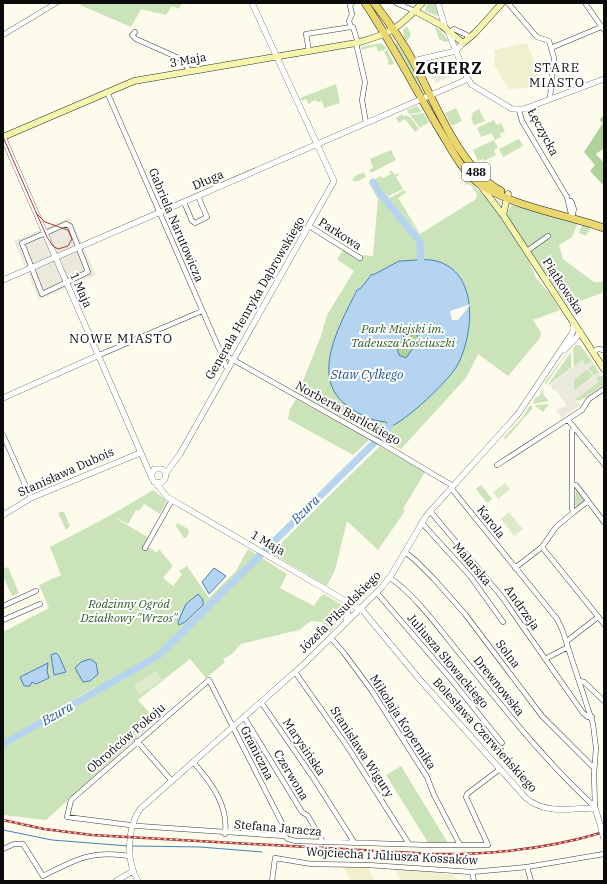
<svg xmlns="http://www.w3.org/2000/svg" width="607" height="884" font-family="'IBM Plex Serif',serif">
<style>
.farmland{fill:#f0f0ce}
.green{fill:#cbe3b9}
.forest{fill:#aed29a}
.pitch{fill:#ddebca}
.plaza{fill:#ebe9dc;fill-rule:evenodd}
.water{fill:#b5d4ef;stroke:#4482be;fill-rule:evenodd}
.pier{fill:#fdfbeb}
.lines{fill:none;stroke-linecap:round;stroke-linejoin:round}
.stream{stroke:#4482be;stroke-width:1}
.river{stroke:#b5d4ef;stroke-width:7}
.minor-casing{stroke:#3e3e3e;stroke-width:5.5}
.tertiary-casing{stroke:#3e3e3e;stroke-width:6}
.secondary-casing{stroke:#2d2d2d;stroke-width:7}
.primary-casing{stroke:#1c1c1c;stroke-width:8}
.minor{stroke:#fff;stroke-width:4.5}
.tertiary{stroke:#fff;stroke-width:5.5}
.secondary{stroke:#f6f5ad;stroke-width:6}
.primary{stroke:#ead86f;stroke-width:7}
.tram{stroke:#ac3933;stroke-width:1}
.rail-casing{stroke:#ac3933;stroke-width:2.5}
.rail{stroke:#fff;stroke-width:1;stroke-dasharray:3;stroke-linecap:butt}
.tertiary-bridge-casing{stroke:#3e3e3e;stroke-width:6;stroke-linecap:butt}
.tertiary-bridge{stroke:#fff;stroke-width:5.5}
.labels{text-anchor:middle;stroke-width:4;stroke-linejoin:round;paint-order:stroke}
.shield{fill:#fff;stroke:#545454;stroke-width:1}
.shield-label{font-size:11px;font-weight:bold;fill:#0b0b0b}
.street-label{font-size:12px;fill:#0b0b0b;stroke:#fff}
.park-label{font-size:12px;font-style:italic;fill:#295b23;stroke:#fff}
.neighbourhood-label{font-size:13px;letter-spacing:1px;fill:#0b0b0b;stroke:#fff}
.water-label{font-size:13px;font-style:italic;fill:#23558f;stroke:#fff}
.district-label{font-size:16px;font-weight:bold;letter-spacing:1px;fill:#0b0b0b;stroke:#fff}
</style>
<rect width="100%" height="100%" fill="#fdfbeb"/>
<path class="farmland" d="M527 43 542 81 526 88 508 89 494 64 495 54 494 50Z
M343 866 367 867 375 881H351Z
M395 868 454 875 458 881H401Z"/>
<path class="green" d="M82 3H182L179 9 172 6 166 15 141 9 131 27 80 5Z
M428 3H436L439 14 437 16 425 11 426 6Z
M434 24 449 41 445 42 439 39Z
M407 26 411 35 406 42 403 37 404 34 403 30Z
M381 43 386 48 383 51 382 50 378 52 376 46 361 50V47Z
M397 43 410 63 421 88 418 89 394 45Z
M387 50 394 63 392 65 387 64 389 62 384 52Z
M336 84 340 103 324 108 322 101 318 102 315 100 308 104 306 99 302 101 300 98Z
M417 106 422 112 409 114 407 110Z
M456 108 462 121 452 126 445 113Z
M479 109 485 121 474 125 471 117 473 116 472 113Z
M423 113 429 122 420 128 410 115Z
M402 114 404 117 406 115 410 117 419 129 415 132 405 119 399 123 396 118Z
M494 120 497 125 501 123 505 131 500 134 501 137 495 140 492 133 481 137 477 128Z
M519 139 523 146 503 157 499 149Z
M494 140 498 148 494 150 496 155 484 161 483 159 478 161 473 150Z
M391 150 396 160 371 173 369 170 373 168 370 159Z
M389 171H392L395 175 398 173 399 175 396 177 403 189 389 196 384 192 390 198 404 190 406 193 398 198 419 232 393 202 420 234 476 199 477 194 472 186 468 184 463 186 466 184 462 179H460L463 176 490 201 530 263 536 278 550 294 560 310 533 320 541 333 540 338 508 376 478 354 466 378 401 449 298 393 321 336 327 315 354 271 337 259 346 246 361 255 373 256 378 199 369 183 381 176 383 178 391 174Z
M364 172 366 177 358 181H352L355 176Z
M511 206C522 203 565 219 578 223L572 237 559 245 563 259 594 282H604V292L568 306 509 219 507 213Z
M582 224 591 226 586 236 579 233Z
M574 344 545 385V382Z
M576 345H580L592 361 586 365 582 360 574 367 573 349Z
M571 352V368L547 386Z
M594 364 599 372 594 376 588 368Z
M587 369 593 376 574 391V380Z
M601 375 604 379V385L581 400 575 401 574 400 598 382 596 378Z
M544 388 543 394 549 401 533 404 535 398 539 396Z
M296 399 368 439V441L353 455 288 419 290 409Z
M549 404 543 412 535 406 536 405Z
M530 405 533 408 505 440 504 437 523 417Z
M380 446 425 472 403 509 405 511 378 550 347 521 335 570 327 586 271 553Z
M481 485 492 499 487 503 476 489Z
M576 489 585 501 577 506 575 505Z
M153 490 167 501 160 514 144 504 139 511 136 510 128 524 112 516 149 538 146 548H150L157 553 159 549 173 566 163 578 173 586 182 574 179 571 187 566 209 598 236 571 248 549 287 574 280 588 314 606 320 597 324 594 342 605 341 617 330 633 322 622 311 621 299 630 241 644 232 654 223 659 225 662 206 678 190 659 138 700 156 720 46 820 3 815V747L102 683 3 741V632L49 608 39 585 61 575 50 547 111 515Z
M61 512H64L70 526 66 530 58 513Z
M177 523 188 529 189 533 186 538 183 537 176 526Z
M8 567 19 593 12 596 3 576V569Z
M401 766 448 843 429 844 386 775Z"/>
<path class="forest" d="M604 115V148L596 154 604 163V186L590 171 595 165 584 152 603 123 599 120Z
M406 331 418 336C418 344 412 352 406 358L399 355 397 348Z"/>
<path class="pitch" d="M505 483 510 489 498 499 493 492Z
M509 512 523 529 514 536 501 519Z
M156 671 162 680 139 695 134 685Z"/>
<path class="plaza" d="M452 60 457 74 435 83 430 69Z
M70 217 96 275 39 300 14 241Z
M582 360 586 365 592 361 594 364 588 368 594 376 599 372 601 375 596 378 599 382 574 400 581 405 562 418 556 410 570 404 567 405 556 391 559 387 554 391 550 385ZM588 369 593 377 574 391V380Z"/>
<path class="water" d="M399 261C410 261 425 258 436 261 479 272 474 333 458 364 451 379 404 423 389 427L386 422C372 421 360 415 349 407 307 379 341 323 357 290L361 288 372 274 373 275ZM410 331 418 336V341L406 358 399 355 397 348 406 332Z
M214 568 226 576 209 594 202 582Z
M198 594 203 600V605L185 622 179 625 178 622 186 604Z
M56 653 59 656 66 672 54 675 51 655Z
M90 659 96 663 98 674 90 681 83 682 75 668 81 662Z
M48 663 47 671 49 678 36 684 32 682 30 686H24L20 677Z"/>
<path class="pier" d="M471 304 458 320H452L450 311Z"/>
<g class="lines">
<path class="stream" d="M3 830 52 840 128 846
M133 846 200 847 262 852"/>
<path class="river" d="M373 182 379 192 420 242 421 270
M3 744 158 656 381 436 389 427 392 418"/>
<g class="minor-casing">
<path id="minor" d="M396 3 415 11
M508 3 537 37 549 41 554 58 550 98
M585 3 604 30
M351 27 349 21 352 14 350 6 352 3
M135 32 132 35 136 39 181 59 190 71
M450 32 454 29 471 37
M3 35 56 3
M356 43 365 82 362 100 366 123
M551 48 601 27
M309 51 306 34 351 27H353L358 43
M107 92 221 353 381 443 453 486
M519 110 522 121 567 197 572 218
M571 201 574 209 572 218
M184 202 192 221 195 223 207 217 198 196
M66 224 70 226 88 272 42 294 22 243Z
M309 226 360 258
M527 251 548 236
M593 352 598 349 604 350
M221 353 227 369
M97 356 202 311
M568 420 604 464
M3 435 31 498
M497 465 582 410 589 399 604 389
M573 485H576L604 522
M451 488 557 619 562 629 593 724 596 748 594 774 595 808
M430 511 502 597 583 713 588 717H592
M574 512 588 501
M422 523 470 576 503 622
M542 547 604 624
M145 548 172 500
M405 552 416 561 434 579 465 614 542 716 594 768
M515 568 542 547 556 527 574 512 572 509V431L574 429
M390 578C415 594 444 635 464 659 505 710 546 762 595 807
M377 593 450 678 502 743
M3 606 36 591
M3 620 40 604
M331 638 344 653 372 691 427 777 434 795 460 845
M567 641 598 617
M545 659 568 647
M295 672 347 746 409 844
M580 681 584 682 604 701
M261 702 314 779 354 842
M244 717 302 812 308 816 323 842
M137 741 172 781
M193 762C211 782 229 806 225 834
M285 836 284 827 209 680 71 800 67 817 138 826 285 836 288 839 296 841 431 845H488L466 797 467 794 500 769
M3 849 14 844H23L43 876C76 859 92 850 130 856
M527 867 531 881
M472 872 474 881
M272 881 275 858 311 864 368 865 472 872 527 867 604 854"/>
</g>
<g class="tertiary-casing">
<path id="tertiary" d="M438 3 445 27
M448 31 466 76 472 85 512 109H524L604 79
M413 61 456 51 463 43
M3 137 151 476
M3 280 468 79
M564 350 576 338 580 332
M3 398 97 356
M166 473 180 454 334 181 252 3
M154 482 160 483 165 479 166 473 162 469H154L151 477 167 497 363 611 421 681 526 798C546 815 571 808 595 808L600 824
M3 515 31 498 140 453
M346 623 348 611 346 602
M116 881 133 871
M138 881C126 862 127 828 140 809L304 664 382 587 392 574 426 516 518 414 571 335 574 329 573 322"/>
</g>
<g class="secondary-casing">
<path id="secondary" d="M415 11 441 25 463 43 475 33 502 3
M3 137 134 81 356 43C390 34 398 29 422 3
M481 186 503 215 604 369
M503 215 508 194"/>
</g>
<g class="primary-casing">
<path id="primary" d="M365 3C392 43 414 87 439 129 451 148 462 172 481 185 517 208 564 214 604 228
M374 3C388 21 402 41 413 61 435 102 459 168 501 191"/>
</g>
<use href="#minor" class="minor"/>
<use href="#tertiary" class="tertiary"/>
<use href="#secondary" class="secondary"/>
<use href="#primary" class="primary"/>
<path class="tram" d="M3 137 47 237 53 246 58 249 68 246 72 239 68 230 45 222 36 213"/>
<g class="rail-casing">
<path id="rail" d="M3 820 44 829 92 835 432 854C490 855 548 849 604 832"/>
</g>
<use href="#rail" class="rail"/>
<g class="tertiary-bridge-casing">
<path id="tertiary-bridge" d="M600 824 604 839"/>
</g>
<use href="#tertiary-bridge" class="tertiary-bridge"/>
</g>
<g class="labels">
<rect class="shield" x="462" y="163" width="28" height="18" rx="3"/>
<g class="shield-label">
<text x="476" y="176">488</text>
</g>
<g class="street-label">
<text transform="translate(188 60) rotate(-10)" y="4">3 Maja</text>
<text transform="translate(543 132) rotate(62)" y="4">Łęczycka</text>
<text transform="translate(208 180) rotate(-23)" y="4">Długa</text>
<text transform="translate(176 225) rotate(67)" y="4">Gabriela Narutowicza</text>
<text transform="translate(340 234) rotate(33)" y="4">Parkowa</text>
<text transform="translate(563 286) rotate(57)" y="4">Piątkowska</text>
<text transform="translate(81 290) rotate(66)" y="4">1 Maja</text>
<text transform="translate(255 298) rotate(-60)" y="4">Generała Henryka Dąbrowskiego</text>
<text transform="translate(348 413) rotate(29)" y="4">Norberta Barlickiego</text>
<text transform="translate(66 472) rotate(-24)" y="4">Stanisława Dubois</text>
<text transform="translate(491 522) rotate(52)" y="4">Karola</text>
<text transform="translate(268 543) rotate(30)" y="4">1 Maja</text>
<text transform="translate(472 564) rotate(50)" y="4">Malarska</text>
<text transform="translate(522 608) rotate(55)" y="4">Andrzeja</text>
<text transform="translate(340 612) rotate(-45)" y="4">Józefa Piłsudskiego</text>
<text transform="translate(508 654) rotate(53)" y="4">Solna</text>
<text transform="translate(448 661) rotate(50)" y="4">Juliusza Słowackiego</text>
<text transform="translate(499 686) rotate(51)" y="4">Drewnowska</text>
<text transform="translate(403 722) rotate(57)" y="4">Mikołaja Kopernika</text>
<text transform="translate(485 735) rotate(48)" y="4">Bolesława Czerwieńskiego</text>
<text transform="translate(126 738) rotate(-41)" y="4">Obrońców Pokoju</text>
<text transform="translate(304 747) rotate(56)" y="4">Marysińska</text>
<text transform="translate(362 752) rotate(57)" y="4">Stanisława Wigury</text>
<text transform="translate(257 753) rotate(63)" y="4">Graniczna</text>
<text transform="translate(291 775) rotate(59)" y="4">Czerwona</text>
<text transform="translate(278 828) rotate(5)" y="4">Stefana Jaracza</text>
<text transform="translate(392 856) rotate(3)" y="4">Wojciecha i Juliusza Kossaków</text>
</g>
<g class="park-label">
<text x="403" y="333">Park Miejski im.<tspan x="403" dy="14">Tadeusza Kościuszki</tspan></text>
<text x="129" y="608">Rodzinny Ogród<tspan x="129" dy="14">Działkowy "Wrzos"</tspan></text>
</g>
<g class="neighbourhood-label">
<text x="557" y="72">STARE<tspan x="557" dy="15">MIASTO</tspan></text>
<text x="121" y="343">NOWE MIASTO</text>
</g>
<g class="water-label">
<text x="367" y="379">Staw Cylkego</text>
<text transform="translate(305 509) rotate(-45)" y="5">Bzura</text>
<text transform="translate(57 713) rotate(-30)" y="5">Bzura</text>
</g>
<g class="district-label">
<text x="449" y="74">ZGIERZ</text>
</g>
</g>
<rect width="607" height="884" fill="none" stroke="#0b0b0b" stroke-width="8"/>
</svg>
